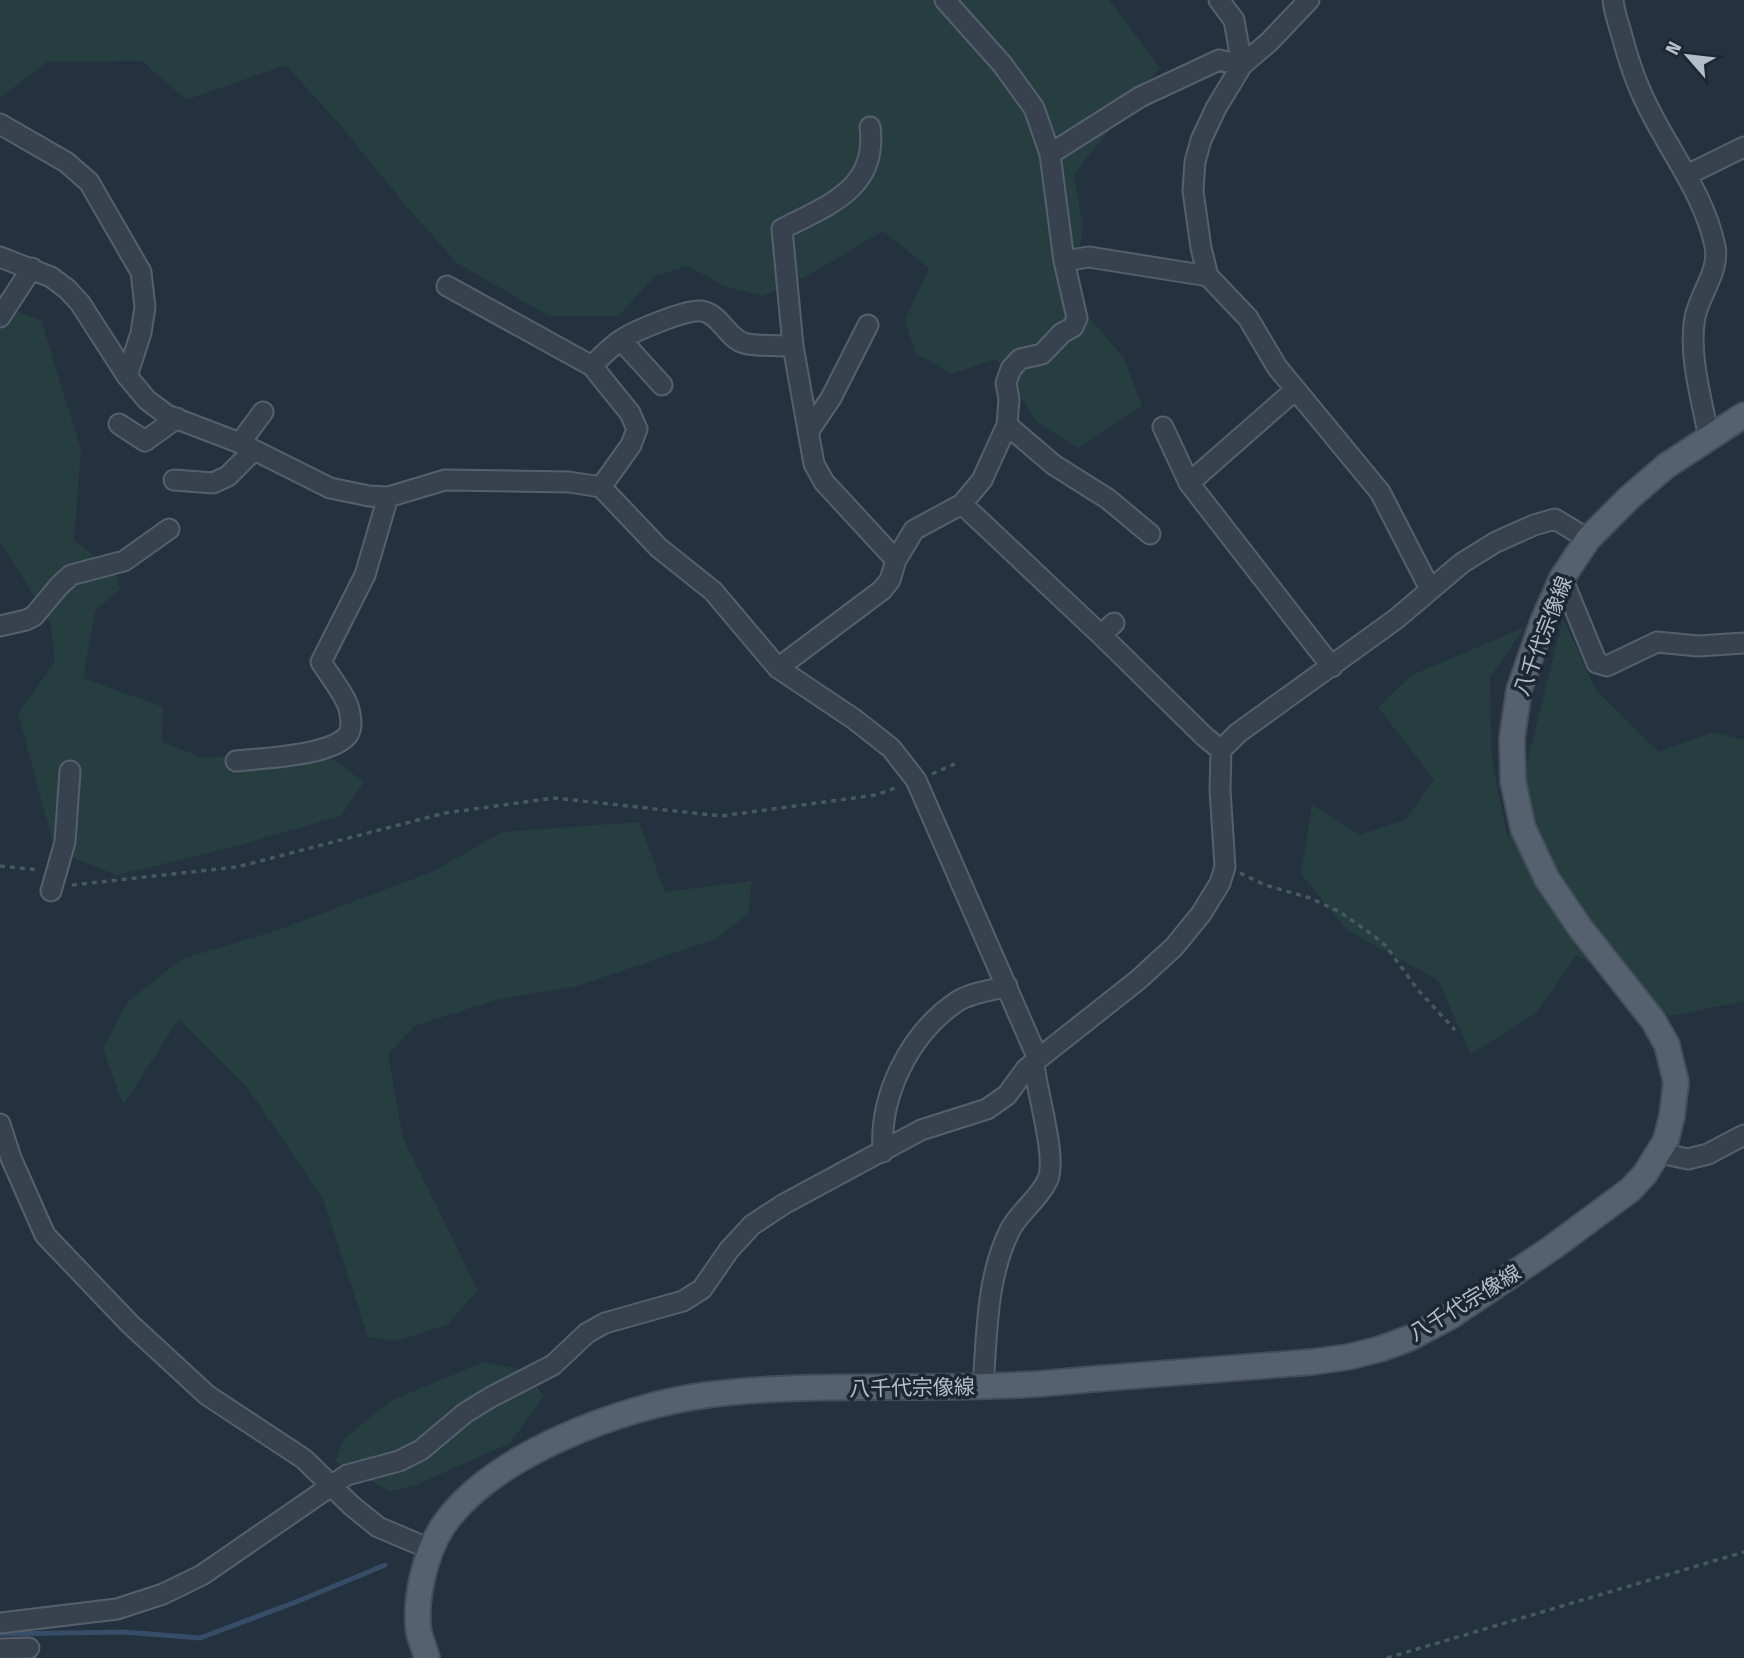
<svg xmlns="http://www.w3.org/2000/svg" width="1744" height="1658" font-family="'Fira Sans Condensed','Noto Sans JP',sans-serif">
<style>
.green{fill:#263e40}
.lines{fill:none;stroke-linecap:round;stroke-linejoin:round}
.stream{stroke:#374d67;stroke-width:5}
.minor-casing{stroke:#56606d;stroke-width:23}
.major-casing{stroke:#444e5b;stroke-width:28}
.path{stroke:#445b5d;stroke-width:3.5;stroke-dasharray:5 5;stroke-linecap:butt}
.minor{stroke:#38424f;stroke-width:19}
.major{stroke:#56616f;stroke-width:24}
.labels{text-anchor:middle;stroke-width:7;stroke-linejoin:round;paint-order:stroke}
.street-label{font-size:21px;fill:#b4bdca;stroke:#1d2734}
</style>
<rect width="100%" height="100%" fill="#24313f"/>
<path class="green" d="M0 0H1109L1160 68 1074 174 1083 227 1072 298 1124 358 1142 406 1078 448 1037 422 996 359 952 374 915 353 905 320 929 268 883 231 809 275 763 296 724 286 688 266 655 276 618 316H549L457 263 407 207 340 125 286 65 186 100 142 61 47 62 0 98Z
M0 306 41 320 81 450 74 540 116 573 120 589 95 611 83 678 163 707 162 742 204 758 317 748 364 782 341 816 244 844 117 875 55 851 18 713 55 662 51 624 0 541Z
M1563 618 1596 690 1659 752 1713 732 1744 740V1001L1670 1016 1577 955 1536 1013 1471 1054 1438 980 1347 930 1301 874 1312 805 1360 835 1405 820 1434 780 1378 707 1412 675 1525 627 1490 677 1492 761 1508 840Z
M639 822 665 892 752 881 748 914 716 939 574 987 495 1000 415 1026 388 1054 403 1138 478 1290 448 1324 398 1341 368 1337 323 1199 247 1087 179 1019 123 1105 103 1048 129 1000 182 959 278 930 432 872 502 832Z
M484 1362 524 1370 544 1396 510 1443 416 1485 389 1491 335 1461 345 1438 392 1400Z"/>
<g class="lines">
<path class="stream" d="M0 1634 124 1632 200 1638 296 1602 385 1565"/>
<g class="minor-casing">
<path id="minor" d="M1309 0 1269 42 1242 65 1216 108 1201 140 1195 162 1193 191 1201 248 1208 276 1248 318 1277 367 1380 492 1430 589
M1613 0C1614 12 1619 25 1622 36 1627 55 1633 74 1641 92 1663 144 1703 189 1715 246 1720 271 1700 293 1695 317 1688 354 1702 401 1709 438
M0 124 66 162 89 182 141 272 145 307 141 333 127 376
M870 127C878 189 828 205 782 229L793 346 814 464 824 482 896 560
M1050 154 1140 97 1219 60 1242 65 1234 20 1219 0
M1687 175 1744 147
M0 257 51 277 67 289 80 303 127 376 147 400 167 415 240 443 330 488 369 496 388 497 445 480 569 482 601 487 659 548 713 591 778 668 854 719 891 748 916 780 1038 1059
M1064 261 1089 257 1208 276
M447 286 592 366 630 413 637 429 631 445 601 487
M0 317 32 268
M621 340 662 385
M592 366C601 357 610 347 621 340 634 331 686 309 702 311 720 314 727 338 744 343 756 347 780 345 793 346
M119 424 145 441 177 418
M1007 425 1054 465 1108 499 1150 534
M1163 427 1189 483 1332 667
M808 432 831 398 868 325
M240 443 263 412
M174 480 213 483 228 476 253 451
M1189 483 1295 390
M962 504 1101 635 1205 737 1221 750
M1562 578 1597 663 1607 666 1657 642 1698 646 1744 643
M0 626 26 620 34 616 59 586 71 575 124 561 169 529
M1101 635 1114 623
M778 668 882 590 890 580 896 560 914 530 962 504 982 480 1007 425 1009 399 1006 383 1011 369 1020 359 1042 354 1062 333 1073 327 1077 318 1064 261 1050 154 1034 108 1002 64 945 0
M236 761C262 758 329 756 347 736 353 729 351 718 349 709 346 696 329 675 321 662L365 575 388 497
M51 891 65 842 70 771
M0 1124 11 1158 45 1235 130 1324 207 1395 304 1459 352 1506 378 1527 430 1549
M883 1152C879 1096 909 1035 955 1003 968 993 991 991 1007 986
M1660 1153 1688 1159 1708 1154 1744 1135
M983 1387C987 1335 986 1278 1010 1230 1019 1212 1040 1198 1048 1179 1057 1156 1036 1090 1034 1063
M0 1623 117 1609 163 1594 202 1575 347 1475 399 1461 421 1450 465 1413 491 1397 553 1365 587 1333 605 1323 683 1301 702 1289 729 1250 752 1225 784 1204 921 1130 987 1109 1007 1095 1026 1069 1038 1059 1138 980 1174 947 1201 914 1220 883 1225 867 1220 790 1221 750 1238 733 1396 619 1462 563 1496 542 1534 525 1555 519 1588 539
M0 1649 29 1648"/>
</g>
<g class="major-casing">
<path id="major" d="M427 1658C425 1650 421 1641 419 1633 414 1601 425 1553 443 1526 491 1455 623 1406 706 1395 809 1382 914 1390 1017 1385 1047 1384 1077 1380 1106 1378 1175 1372 1243 1368 1312 1362L1348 1357 1380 1349 1410 1338 1451 1316 1553 1247 1630 1190 1645 1174 1666 1140 1672 1116 1676 1082 1667 1045 1653 1020 1581 929 1547 879 1523 828 1513 781 1512 738 1519 690 1543 621 1562 578 1588 539 1630 497 1666 466 1744 415"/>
</g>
<path class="path" d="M932 774 957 763
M0 866 40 870
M1240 873 1265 885 1310 898 1340 912 1373 935 1386 946 1418 990 1455 1030
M72 885 237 867 445 813 554 798 721 816 876 795 898 787
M1387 1658 1744 1552"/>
<use href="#minor" class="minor"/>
<use href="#major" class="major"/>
</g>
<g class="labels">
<g class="street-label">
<text transform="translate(1543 636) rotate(-69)" y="7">八千代宗像線</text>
<text transform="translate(1465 1303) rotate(-31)" y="7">八千代宗像線</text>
<text transform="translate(912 1388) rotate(-1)" y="7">八千代宗像線</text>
</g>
</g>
<g transform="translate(1688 56) rotate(298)" stroke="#1d2734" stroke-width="5" paint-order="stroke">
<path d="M0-5L12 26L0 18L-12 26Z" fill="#b4bdca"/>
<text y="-10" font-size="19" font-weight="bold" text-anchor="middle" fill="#b4bdca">N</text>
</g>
</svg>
